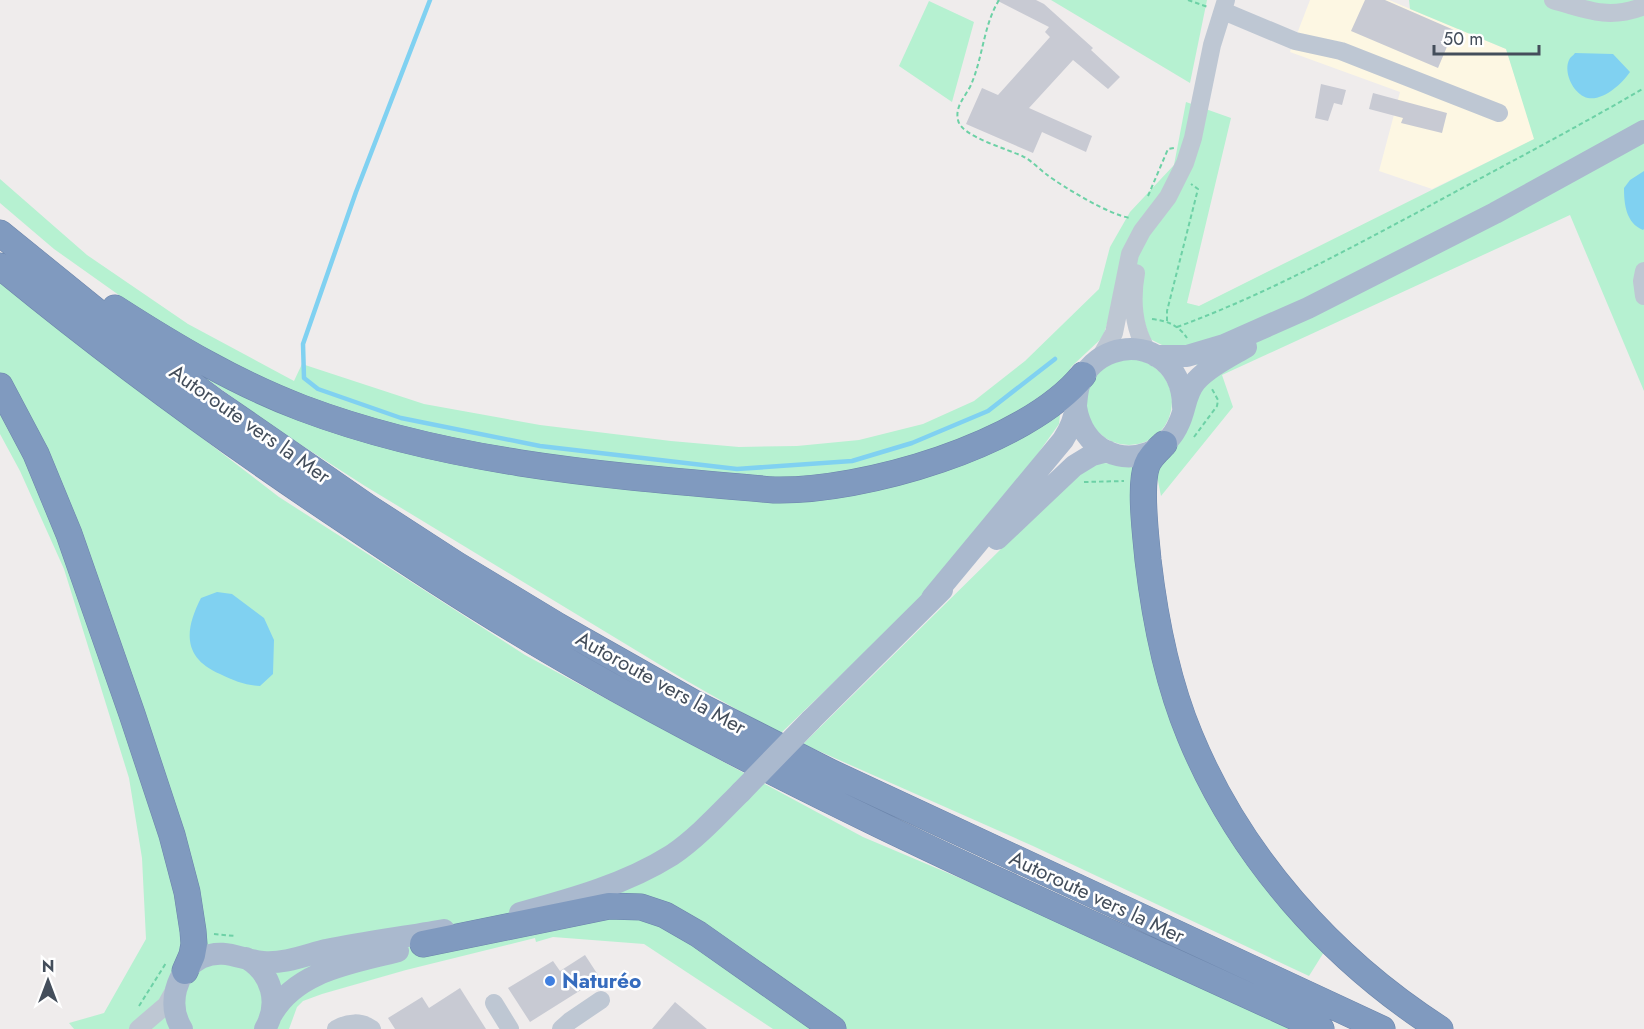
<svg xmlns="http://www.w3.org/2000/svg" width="1644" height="1029" font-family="Jost,sans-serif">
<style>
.commercial{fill:#fdf7e3}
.green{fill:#b6f1d1}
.water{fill:#80d1f1}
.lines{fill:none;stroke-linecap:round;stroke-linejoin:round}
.stream{stroke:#80d1f1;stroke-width:4.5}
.building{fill:#c8cad3}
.highway-casing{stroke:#6b85ab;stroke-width:27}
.path{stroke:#6dd1a6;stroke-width:2;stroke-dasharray:4.5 3;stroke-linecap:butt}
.minor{stroke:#bec7d3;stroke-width:18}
.major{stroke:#aab9ce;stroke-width:22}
.highway{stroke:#809abf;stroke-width:26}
.major-bridge{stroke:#aab9ce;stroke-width:22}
.shop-dot{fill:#3f7fe0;stroke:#fff;stroke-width:2}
.labels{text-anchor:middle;stroke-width:5;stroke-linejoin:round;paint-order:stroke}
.street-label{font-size:21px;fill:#444e5b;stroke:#fff}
.shop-label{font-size:21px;font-weight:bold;fill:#366cbe;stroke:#fff;text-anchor:start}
</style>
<rect width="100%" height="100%" fill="#efecec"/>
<path class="commercial" d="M1310 0H1389L1506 49 1535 139 1432 189 1379 171 1400 92 1290 52Z"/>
<path class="green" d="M1051 0H1207L1190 83Z
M1409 0H1644V391L1570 215 1222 375 1233 407 1161 496 1155 466 1204 381 1189 348 1172 350 1150 339 1141 311 1113 304 1103 337 1071 367 1063 388 1059 424 1029 466 917 602 780 734 680 677 365 486 281 432 169 352 171 332 54 249 0 203V179L87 255 188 324 294 381 302 364 424 404 540 425 671 441 739 447 797 446 859 440 923 424 974 401 1025 361 1099 289 1110 247 1130 212 1174 165 1186 102 1231 118 1187 303 1199 306 1534 139 1506 49 1410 9Z
M929 1 974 22 952 102 899 66Z
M0 283 279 497 525 655 863 837 1033 909 1291 1029H773L644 944 553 937 536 942 535 938 406 970 322 994 303 1001 297 1007 289 1029H74L69 1023 104 1013 146 939 142 858 129 778 64 569 20 471 0 434Z
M1086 402a43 43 0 1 1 86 0a43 43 0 1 1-86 0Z
M1093 462 1137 466 1164 697 1324 952 1309 976 1033 846 803 744 1077 474Z"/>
<path class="water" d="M1575 53 1613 54 1630 72C1622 84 1603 101 1588 98 1574 95 1563 73 1569 60 1570 57 1573 56 1575 53Z
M1644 171V229L1643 230C1626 223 1624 204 1624 188L1630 180Z
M217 592 232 594 264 618 274 640 273 674 260 686C245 685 234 681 220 674 183 658 184 631 201 598Z"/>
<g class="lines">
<path class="stream" d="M430 0 356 192 303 344 304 378 318 389 401 418 540 446 737 469 852 461 912 443 988 411 1055 359"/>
</g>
<path class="building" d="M996 0H1036L1044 4 1093 48 1091 50 1120 77 1108 89 1073 60 1029 108 1092 136 1086 152 1042 132 1033 153 966 124 982 88 998 95 1050 37 1045 32 1049 27Z
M1365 0H1385L1454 30 1438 68 1351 31Z
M1321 84 1346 90 1342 105 1334 103 1328 121 1315 118Z
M1373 93 1447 113 1442 133 1401 123 1403 118 1369 109Z
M585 955 600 978 530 1022 508 988 553 961 560 971Z
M460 988 486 1029H395L388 1018 422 997 429 1008Z
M675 1002 707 1029H652Z"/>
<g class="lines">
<g class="highway-casing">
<path id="highway" d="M0 233 132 340 214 401 369 508 457 565 558 626 694 703 832 773 1382 1029
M0 266C113 359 231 445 353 526 427 576 503 625 581 669 819 805 1072 914 1321 1029
M115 308C174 346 236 383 302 408 453 465 615 476 774 490 862 492 1026 445 1083 375
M0 386 36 454 69 534 132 714 172 835 187 892 193 931 194 944 192 955 185 971
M1164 444C1157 451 1150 457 1147 465 1139 486 1146 537 1148 560 1155 620 1167 681 1190 736 1240 857 1331 959 1440 1029
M423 944 609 906 641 907 665 915 698 934 833 1029"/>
</g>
<path class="path" d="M999 0C983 26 983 59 970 87 964 98 955 107 958 120 961 137 1009 149 1024 157 1032 161 1039 169 1046 174 1063 187 1111 216 1131 218
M1188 0 1208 7
M1148 196 1168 149 1174 148
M1152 319C1168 321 1178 325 1187 338
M1167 321V311L1198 189 1191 184
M1177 327C1262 296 1341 253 1420 211 1495 170 1571 131 1644 88
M1194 437 1217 406 1218 400 1212 389
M1084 482 1124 481
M214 934 235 936
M139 1006 166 963"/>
<path class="minor" d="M1553 0C1587 10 1609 20 1644 6
M1228 13 1295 41 1341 51 1499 113
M1644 271 1642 281 1644 296
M1136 273C1131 301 1133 328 1148 352
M1100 358 1114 333 1130 254 1142 231 1168 197 1185 163 1193 138 1212 45 1226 0
M494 1003 510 1029
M138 1029 166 1005 176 987
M336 1029C348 1022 361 1021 372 1029
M561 1029 570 1021 601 1000"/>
<path class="major" d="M1156 356H1187L1224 345 1308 308 1495 213 1644 131
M1076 407C1079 425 1088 442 1106 451 1133 464 1167 452 1179 423 1186 408 1185 394 1196 381 1209 367 1229 357 1246 347
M997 539 1074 466 1092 455 1107 451
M932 598 1063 440C1070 429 1075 418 1076 405 1077 397 1077 390 1080 383 1092 353 1129 340 1157 356 1175 367 1183 386 1183 407
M811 720 942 590
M520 913C572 899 626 884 672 855 697 838 719 814 741 792
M246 958C272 973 280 1003 265 1029
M272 1014C297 970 353 963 398 951
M182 1029C167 1005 175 971 201 958 224 947 241 960 263 962 284 964 306 955 326 950 365 942 405 937 444 930"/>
<use href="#highway" class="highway"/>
<path class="major-bridge" d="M741 792 811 720"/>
</g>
<circle class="shop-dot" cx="550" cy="981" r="6"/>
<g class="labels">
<g class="street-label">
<text transform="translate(250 424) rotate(35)" y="7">Autoroute vers la Mer</text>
<text transform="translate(661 683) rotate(29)" y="7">Autoroute vers la Mer</text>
<text transform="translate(1097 897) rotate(25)" y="7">Autoroute vers la Mer</text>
</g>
<g class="shop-label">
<text x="562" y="988">Naturéo</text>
</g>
</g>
<g transform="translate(48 981)" stroke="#ffffff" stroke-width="4.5" paint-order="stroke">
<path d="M0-4.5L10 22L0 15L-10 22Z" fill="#444e5b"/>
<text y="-9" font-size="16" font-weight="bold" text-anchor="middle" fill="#444e5b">N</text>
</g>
<path d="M1434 45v9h105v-9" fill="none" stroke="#444e5b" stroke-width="3"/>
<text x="1443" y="45" font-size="18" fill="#444e5b" stroke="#ffffff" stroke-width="4.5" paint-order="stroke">50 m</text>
</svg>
